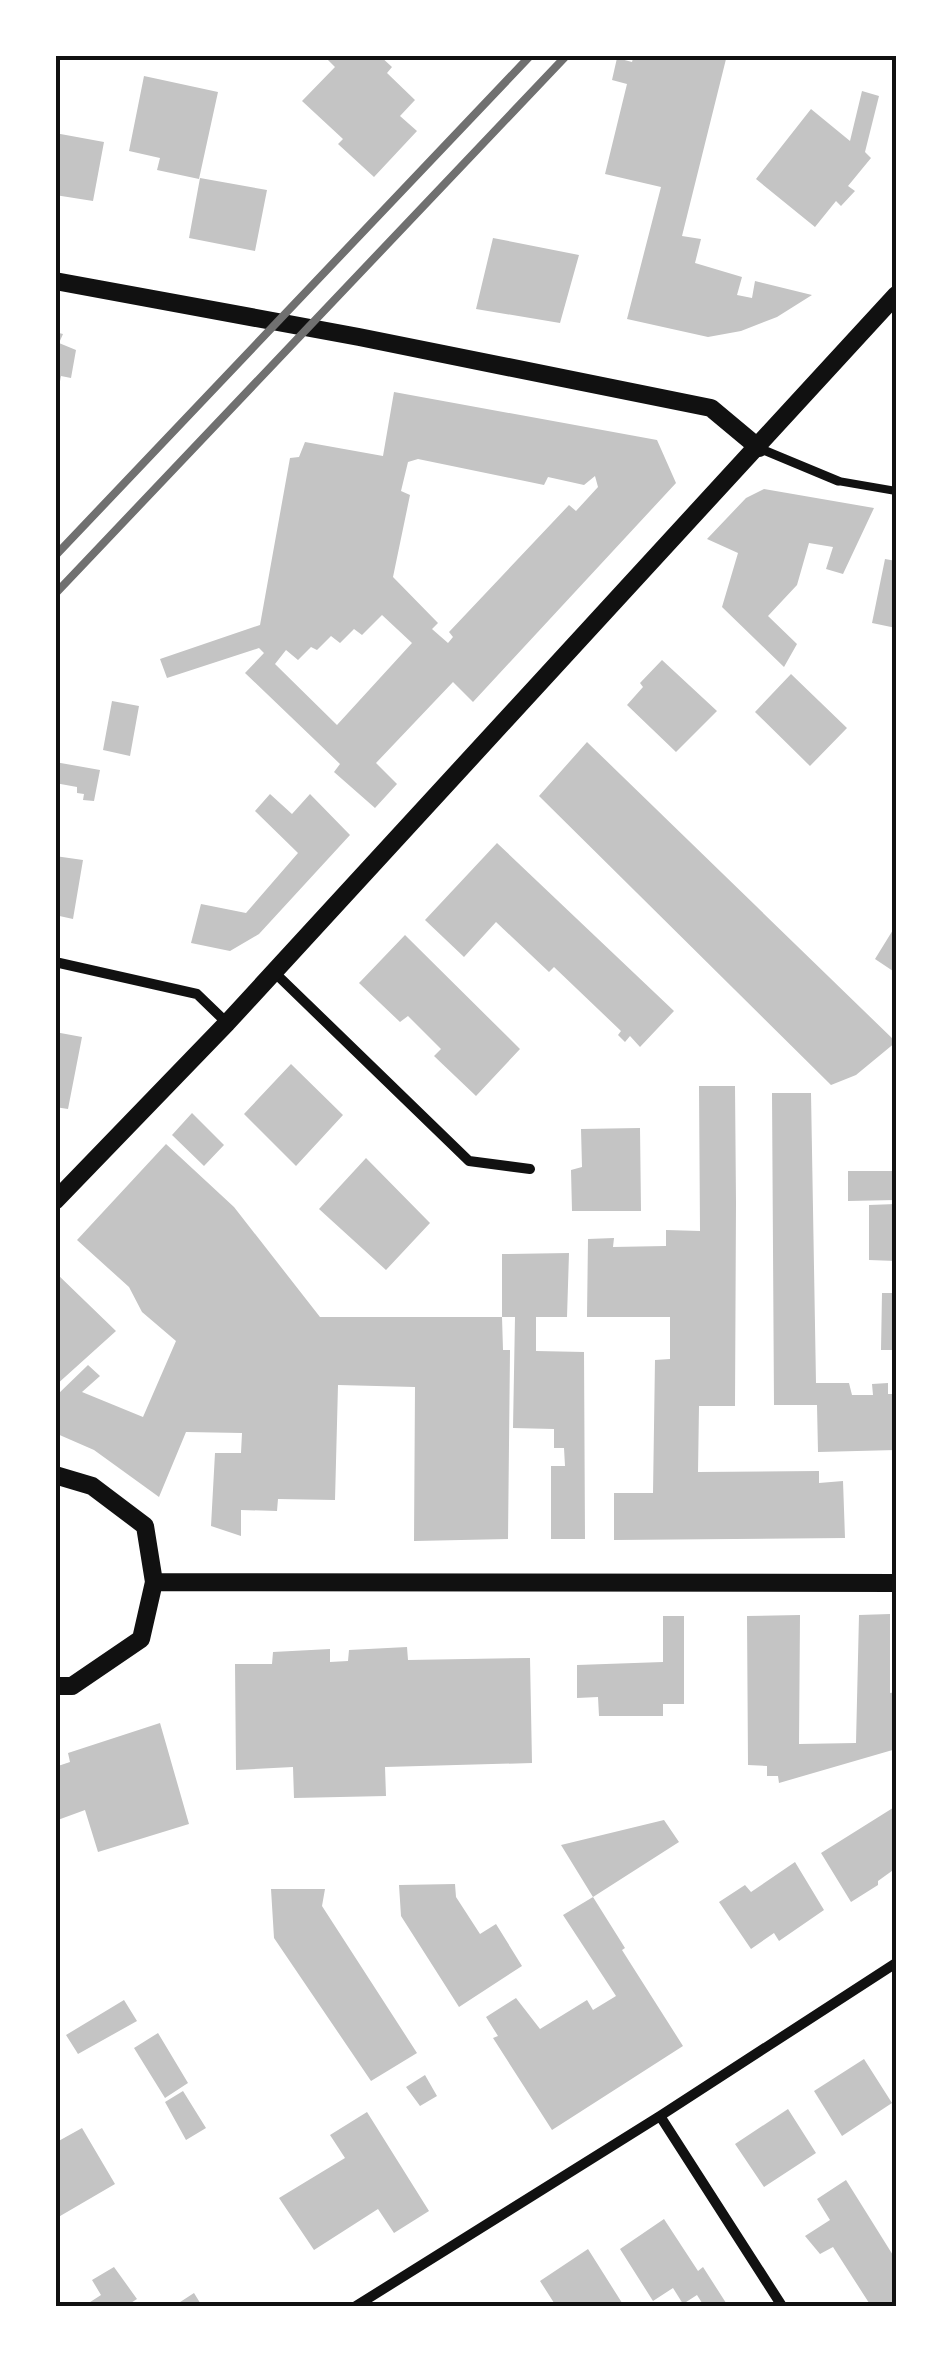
<svg xmlns="http://www.w3.org/2000/svg" width="951" height="2361" font-family="Spectral,serif">
<style>
.building{fill:#c4c4c4;fill-rule:evenodd}
.lines{fill:none;stroke-linecap:round;stroke-linejoin:round}
.service{stroke:#111;stroke-width:8}
.pedestrian{stroke:#111;stroke-width:9}
.minor{stroke:#111;stroke-width:10}
.tertiary{stroke:#111;stroke-width:18}
.rail{stroke:#707070;stroke-width:8}
.neatline{fill:none;stroke:#111;stroke-width:4}
</style>
<rect width="100%" height="100%" fill="#fff"/>
<path class="building" d="M323 55H379L392 67 387 73 415 100 400 116 417 131 374 177 338 144 343 139 302 101 335 67Z
M634 55H727L682 236 701 239 695 263 742 277 737 295 752 298 755 281 812 295 777 317 741 331 708 337 627 319 661 187 605 174 627 84 612 80 617 58 632 62Z
M144 76 218 92 199 179 157 170 160 158 129 151Z
M862 91 879 96 865 152 871 158 848 186 855 191 841 206 836 201 815 227 756 179 811 109 850 141Z
M55 133 104 142 93 201 55 195Z
M200 178 267 190 255 251 189 238Z
M493 238 579 255 560 323 476 309Z
M55 332 63 334 59 343 76 350 71 378 61 376 57 397Z
M394 392 657 440 676 483 473 702 453 682 376 763 397 784 375 808 334 772 340 764 245 673 264 653 259 648 167 678 160 659 260 625 290 458 299 457 305 442 383 456ZM418 459 544 485 548 477 584 485 595 476 598 487 576 511 569 505 449 632 453 637 448 643 432 629 438 623 393 577 410 495 401 491 408 462ZM382 615 412 643 337 725 275 664 286 650 298 660 311 647 317 650 331 636 340 643 354 629 362 635Z
M764 489 874 508 843 574 826 569 833 547 809 543 797 585 768 616 797 644 784 667 722 607 738 553 707 539 746 498Z
M885 559 896 561V628L872 623Z
M662 660 717 711 676 752 627 705 643 687 640 683Z
M791 674 847 728 810 766 755 712Z
M112 701 139 706 130 756 103 750Z
M587 742 896 1042 856 1075 831 1085 539 796Z
M55 762 100 770 94 801 83 800 84 794 77 793V787L55 783Z
M270 794 292 814 310 794 350 835 259 934 230 951 191 943 201 904 246 913 298 853 255 811Z
M497 843 674 1011 640 1047 630 1036 625 1042 618 1035 621 1031 554 967 549 972 496 922 464 957 425 920Z
M55 856 83 860 73 919 55 915Z
M896 925V973L875 959Z
M405 935 520 1049 476 1096 434 1056 441 1049 408 1016 400 1022 359 983Z
M55 1032 82 1037 68 1109 55 1107Z
M291 1064 343 1115 296 1166 244 1114Z
M699 1086H735L736 1203 735 1406H699L698 1472 819 1471V1483L843 1481 845 1538 614 1540V1493H653L655 1360 670 1359V1317H587L588 1239 614 1238 613 1247 666 1246V1230L700 1231Z
M772 1093H811L816 1383H849L852 1395H873L872 1384 888 1383V1394H896V1450L818 1452 817 1405H774Z
M192 1113 224 1145 204 1166 172 1135Z
M640 1128 641 1211H572L571 1170 582 1167 581 1129Z
M166 1144 234 1207 320 1317H502L503 1350H510L508 1539 414 1541 415 1387 338 1385 335 1500 278 1499 277 1511 241 1510V1536L211 1526 215 1453H241L242 1433 186 1432 159 1497 94 1450 55 1433V1397L88 1365 100 1376 82 1392 143 1417 176 1341 142 1312 129 1287 77 1240Z
M366 1158 430 1223 386 1270 319 1209Z
M848 1171H896V1200L848 1201Z
M896 1204V1261L869 1260V1205Z
M569 1253 567 1317H536V1351L584 1352 585 1539H551V1466H565L564 1448H554V1429L513 1428 515 1317H502V1254Z
M55 1272 116 1331 55 1386Z
M882 1293H896V1350H881Z
M890 1614V1693L896 1692V1749L779 1783 778 1776H767V1766L748 1765 747 1616 800 1615 799 1744 856 1743 859 1615Z
M663 1616H684V1704H663V1716H599L598 1697 577 1698V1665L663 1662Z
M407 1647 408 1660 530 1658 532 1763 385 1767 386 1796 294 1798 293 1767 236 1770 235 1664H272L273 1652 330 1649V1662L348 1661 349 1650Z
M160 1723 189 1824 98 1852 85 1810 55 1821V1767L70 1762 68 1753Z
M896 1806V1868L878 1881V1885L851 1902 821 1853Z
M664 1820 679 1842 593 1897 561 1845Z
M795 1862 824 1910 779 1941 774 1933 751 1949 719 1902 745 1885 751 1892Z
M455 1884 456 1897 480 1934 496 1924 522 1966 459 2007 401 1916 399 1885Z
M271 1889H325L322 1906 417 2053 371 2081 274 1938Z
M593 1897 625 1948 622 1950 683 2046 552 2130 493 2038 498 2036 486 2017 516 1998 540 2029 587 2000 593 2010 616 1996 563 1915Z
M124 2000 137 2021 78 2054 66 2035Z
M158 2033 188 2083 165 2098 134 2048Z
M864 2059 892 2103 842 2136 814 2091Z
M425 2075 437 2096 420 2106 406 2087Z
M183 2091 206 2128 186 2140 165 2102Z
M788 2109 816 2153 764 2187 735 2144Z
M367 2112 429 2211 394 2233 378 2209 314 2250 279 2198 345 2158 330 2135Z
M82 2128 115 2184 55 2219V2143Z
M846 2180 896 2260V2306H871L833 2247 820 2254 805 2236 830 2220 817 2199Z
M664 2219 698 2271 703 2267 728 2306H704L697 2295 683 2304 673 2288 653 2301 620 2249Z
M588 2249 624 2306H556L540 2281Z
M114 2267 137 2299 126 2306H84L101 2295 92 2280Z
M194 2293 202 2306H174Z"/>
<g class="lines">
<path class="service" d="M838 481 896 491"/>
<path class="pedestrian" d="M759 448 838 481"/>
<path class="minor" d="M55 962 197 994 227 1023
M274 972 469 1161 530 1169
M660 2116 782 2306
M356 2306 660 2116 896 1963"/>
<path class="tertiary" d="M55 281 359 337 711 408 759 448
M55 1201 227 1023 896 295
M55 1475 92 1486 145 1526 154 1582 141 1639 72 1686H55
M154 1582 896 1583"/>
<path class="rail" d="M55 556 531 55
M55 594 567 55"/>
</g>
<rect width="951" height="2361" fill="none" stroke="#ffffff" stroke-width="115"/>
<rect x="58" y="58" width="836" height="2246" class="neatline"/>
</svg>
